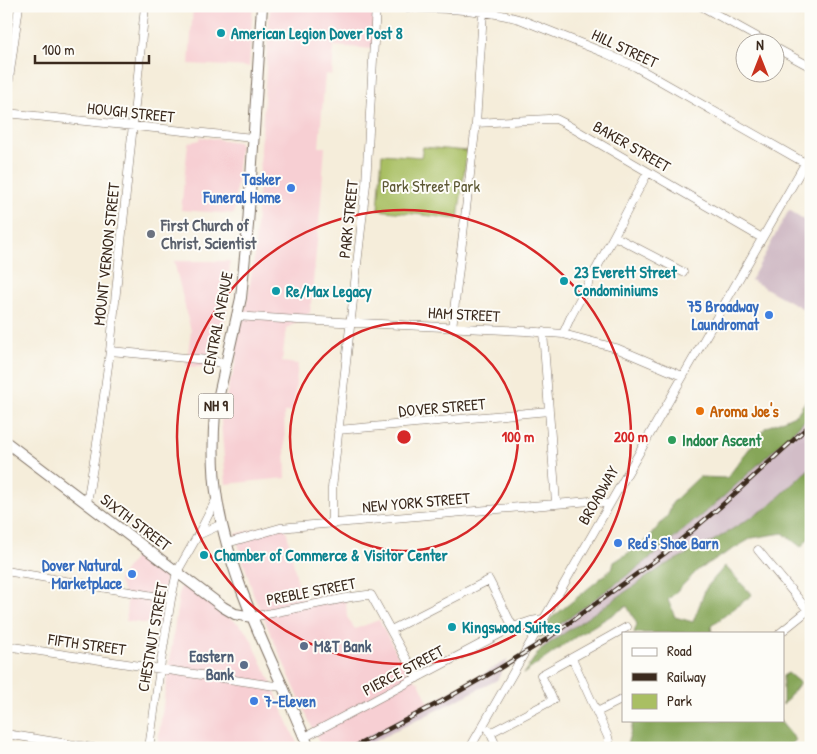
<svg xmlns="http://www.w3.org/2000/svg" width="817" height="754" font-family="'Patrick Hand',sans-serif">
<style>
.built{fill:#f7cfd3}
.industrial{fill:#d2bdc7}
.green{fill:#a9bf63;stroke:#727440}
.forest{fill:#86a659;stroke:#60683c}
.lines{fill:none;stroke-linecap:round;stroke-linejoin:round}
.minor-casing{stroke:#7c6e60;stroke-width:9}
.major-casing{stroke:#7c6e60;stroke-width:12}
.minor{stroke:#fff;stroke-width:8}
.major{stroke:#fff;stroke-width:10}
.rail-casing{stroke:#3b2a1e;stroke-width:4.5}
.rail{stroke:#fdfcf7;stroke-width:2.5;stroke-dasharray:8;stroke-linecap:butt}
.ring{fill:none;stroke:#d62828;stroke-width:2.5}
.culture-dot{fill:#0f9aa8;stroke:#fdfcf7;stroke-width:2}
.shop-dot{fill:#3f7fe0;stroke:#fdfcf7;stroke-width:2}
.worship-dot{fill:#6b7280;stroke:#fdfcf7;stroke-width:2}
.food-dot{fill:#e8710a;stroke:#fdfcf7;stroke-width:2}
.leisure-dot{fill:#2e9e5b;stroke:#fdfcf7;stroke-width:2}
.service-dot{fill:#5c6f8a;stroke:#fdfcf7;stroke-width:2}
.labels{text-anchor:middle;stroke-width:4;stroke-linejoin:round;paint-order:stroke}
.shield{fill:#fdfcf7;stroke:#75695f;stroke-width:1}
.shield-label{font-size:15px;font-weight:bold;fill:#3b2a1e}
.culture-label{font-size:16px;font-weight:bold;fill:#0d838f;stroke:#fdfcf7;text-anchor:start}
.street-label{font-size:16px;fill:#3b2a1e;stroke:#fdfcf7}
.shop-label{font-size:16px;font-weight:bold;fill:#366cbe;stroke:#fdfcf7;text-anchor:end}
.park-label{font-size:16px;fill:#5c5733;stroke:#fdfcf7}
.worship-label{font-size:16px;font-weight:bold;fill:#5b616d;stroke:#fdfcf7;text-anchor:start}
.food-label{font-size:16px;font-weight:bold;fill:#c56008;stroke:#fdfcf7;text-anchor:start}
.leisure-label{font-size:16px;font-weight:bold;fill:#27864d;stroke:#fdfcf7;text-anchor:start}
.service-label{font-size:16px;font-weight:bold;fill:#4e5e75;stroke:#fdfcf7;text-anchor:start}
.centre{fill:#d62828;stroke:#fdfcf7;stroke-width:2.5}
.ring-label{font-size:15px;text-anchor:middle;font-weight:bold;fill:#d62828;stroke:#fdfcf7;stroke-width:4;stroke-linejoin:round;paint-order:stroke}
</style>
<rect width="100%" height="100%" fill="#fdfcf7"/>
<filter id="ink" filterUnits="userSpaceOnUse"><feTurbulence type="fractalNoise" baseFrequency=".02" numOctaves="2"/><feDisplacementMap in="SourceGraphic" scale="10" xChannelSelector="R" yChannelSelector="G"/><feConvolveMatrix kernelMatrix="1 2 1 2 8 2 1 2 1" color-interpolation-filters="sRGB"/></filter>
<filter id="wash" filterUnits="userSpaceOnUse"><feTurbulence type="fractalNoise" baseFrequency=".0096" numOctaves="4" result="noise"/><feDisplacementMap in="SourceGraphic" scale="20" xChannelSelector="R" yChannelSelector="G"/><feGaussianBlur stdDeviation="1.12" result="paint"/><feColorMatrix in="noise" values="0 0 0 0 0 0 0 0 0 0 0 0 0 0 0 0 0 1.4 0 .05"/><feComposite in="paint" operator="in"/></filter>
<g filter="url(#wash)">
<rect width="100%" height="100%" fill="#f5edda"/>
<path class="built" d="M193 6H253L249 67 189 64Z
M270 6H372L376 14 374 49 334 46 332 75 325 74 319 147H325L320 212 310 313 286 329 282 362 298 364 293 412H284L286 478 226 484 221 421 230 379 232 377 236 361 237 341 247 301 254 259Z
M200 137 238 142 240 144 234 214 181 210 188 143 199 140Z
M174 261H230L227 309 215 368 186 366 191 331Z
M284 522 287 533 301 599 342 592 346 601 347 617 355 629 379 620 409 676 419 682 429 704 345 748H321L254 596 235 534Z
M139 552 164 572 166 582 159 625 126 621 127 600 118 580Z
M184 586 239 624 248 633 266 671 299 748H157L180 588Z"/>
<path class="industrial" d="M789 210 811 224V313L751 280Z
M811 414V467L768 507 713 541 665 565 541 649 551 631 644 563 723 497 792 433Z
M508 660 497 680 361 748H345L436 700Z"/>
<path class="green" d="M423 147 467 151 458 219 378 210 382 154 421 157Z"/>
<path class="forest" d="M811 393V414L792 433 723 497 644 563 551 631 539 638 551 618 558 613 612 569 614 562 644 543 668 515 672 503 699 477 727 478 765 428 797 414Z
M811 467V536L801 547 783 533 752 538 699 569 668 600 675 617 693 622 706 588 725 566 752 595 711 626 712 633H634L637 624 627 606 577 636 523 674 541 649 665 565 713 541 768 507Z
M788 673 800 683 783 705V676Z
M634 720H779L796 740 788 748H626Z"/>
</g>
<g filter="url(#ink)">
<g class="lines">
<g class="minor-casing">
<path id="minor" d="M386 6C431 9 480 7 522 20L605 53 636 67 805 163
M701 6 766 42
M774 47 811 67
M6 101 19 6
M6 113 253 138
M476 123 548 119H556L562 122 762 238
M614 236 683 272
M236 316 298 320 525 331 563 334 616 348 682 376
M452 328 476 123 483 12
M543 332 556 503
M563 334 571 316 648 172
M110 351 208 360 225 364
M338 430 549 411
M87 503 100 425 110 351 145 6
M332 523V488L366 184 376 6
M198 535 222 524
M227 543 280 528 301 526 590 501 609 504
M758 550 811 614
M6 571 171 599
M252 617 351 597 367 595H371L417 678
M391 630 489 580 513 627
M780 633 811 608
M6 646 282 687
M572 658 608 737 609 741 607 748
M597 712 623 699
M489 730 497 748
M490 733 553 700 541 675 627 627
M6 734 93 748
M305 737 513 627 531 621 543 619
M149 748 160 668 171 599 177 572 198 535 217 498
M470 748 811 153"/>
</g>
<g class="major-casing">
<path id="major" d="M262 6 248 225 241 298 215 412C213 438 213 473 217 499 227 563 255 626 282 685 291 706 300 727 309 748
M6 442 223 607 235 614 252 617"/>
</g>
<use href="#minor" class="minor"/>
<use href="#major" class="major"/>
<g class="rail-casing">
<path id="rail" d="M352 748 442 701 500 668 547 639 664 554 720 507 811 424"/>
</g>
<use href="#rail" class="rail"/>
</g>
</g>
<g class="ring">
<circle cx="404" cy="437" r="114"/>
<circle cx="404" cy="437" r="227"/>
</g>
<g class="culture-dot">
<circle cx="221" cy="33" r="5"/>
<circle cx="564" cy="281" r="5"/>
<circle cx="276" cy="291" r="5"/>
<circle cx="204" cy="555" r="5"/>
<circle cx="452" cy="627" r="5"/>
</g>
<g class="shop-dot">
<circle cx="291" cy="188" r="5"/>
<circle cx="769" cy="315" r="5"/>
<circle cx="618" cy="543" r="5"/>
<circle cx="132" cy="574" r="5"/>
<circle cx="254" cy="701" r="5"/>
</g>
<circle class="worship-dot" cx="151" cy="234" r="5"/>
<circle class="food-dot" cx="700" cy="411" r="5"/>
<circle class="leisure-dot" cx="672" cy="440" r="5"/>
<g class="service-dot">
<circle cx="304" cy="646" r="5"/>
<circle cx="244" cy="665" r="5"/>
</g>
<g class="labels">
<rect class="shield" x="198.5" y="393.5" width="35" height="25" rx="4"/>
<g class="shield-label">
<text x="216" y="411">NH 9</text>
</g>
<g class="culture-label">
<text x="231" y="39">American Legion Dover Post 8</text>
<text x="574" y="278">23 Everett Street<tspan x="574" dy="18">Condominiums</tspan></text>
<text x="286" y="297">Re/Max Legacy</text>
<text x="214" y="561">Chamber of Commerce &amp; Visitor Center</text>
<text x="462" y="633">Kingswood Suites</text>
</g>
<g class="street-label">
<text transform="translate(625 48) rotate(25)" y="6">HILL STREET</text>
<text transform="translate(131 112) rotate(6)" y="6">HOUGH STREET</text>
<text transform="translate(632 146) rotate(30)" y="6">BAKER STREET</text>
<text transform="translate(348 219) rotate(-84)" y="6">PARK STREET</text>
<text transform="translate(106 254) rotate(-84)" y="6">MOUNT VERNON STREET</text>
<text transform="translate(464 314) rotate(3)" y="6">HAM STREET</text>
<text transform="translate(217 323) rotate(-79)" y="6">CENTRAL AVENUE</text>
<text transform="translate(442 407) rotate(-5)" y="6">DOVER STREET</text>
<text transform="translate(598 495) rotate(-60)" y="6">BROADWAY</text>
<text transform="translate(416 502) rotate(-5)" y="6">NEW YORK STREET</text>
<text transform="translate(136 522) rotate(37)" y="6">SIXTH STREET</text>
<text transform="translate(311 591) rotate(-11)" y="6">PREBLE STREET</text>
<text transform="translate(152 637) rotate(-80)" y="6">CHESTNUT STREET</text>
<text transform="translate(87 644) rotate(8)" y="6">FIFTH STREET</text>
<text transform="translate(403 670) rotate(-28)" y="6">PIERCE STREET</text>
</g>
<g class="shop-label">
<text x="281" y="185">Tasker<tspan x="281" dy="18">Funeral Home</tspan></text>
<text x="759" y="312">75 Broadway<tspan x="759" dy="18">Laundromat</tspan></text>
<text x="628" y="549" text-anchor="start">Red's Shoe Barn</text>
<text x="122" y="571">Dover Natural<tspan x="122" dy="18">Marketplace</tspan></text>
<text x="264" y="707" text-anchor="start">7-Eleven</text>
</g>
<g class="park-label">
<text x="431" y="192">Park Street Park</text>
</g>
<g class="worship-label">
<text x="161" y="231">First Church of<tspan x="161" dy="18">Christ, Scientist</tspan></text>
</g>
<g class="food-label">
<text x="710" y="417">Aroma Joe's</text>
</g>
<g class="leisure-label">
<text x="682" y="446">Indoor Ascent</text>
</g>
<g class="service-label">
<text x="314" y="652">M&amp;T Bank</text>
<text x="234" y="662" text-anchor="end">Eastern<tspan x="234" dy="18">Bank</tspan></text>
</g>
</g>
<circle cx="404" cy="437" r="8" class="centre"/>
<g class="ring-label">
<text x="518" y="442">100 m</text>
<text x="631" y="442">200 m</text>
</g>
<rect width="817" height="754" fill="none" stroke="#fdfcf7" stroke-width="25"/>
<rect x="622" y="632" width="162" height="90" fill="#fdfcf7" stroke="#afa8a0"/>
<rect x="632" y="648" width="25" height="8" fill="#ffffff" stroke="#afa8a0"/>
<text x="667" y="656" font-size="15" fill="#3b2a1e">Road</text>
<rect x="632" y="673" width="25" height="8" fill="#3b2a1e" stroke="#afa8a0"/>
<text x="667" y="682" font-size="15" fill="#3b2a1e">Railway</text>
<rect x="632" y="694" width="25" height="15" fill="#a9bf63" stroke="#afa8a0"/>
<text x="667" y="706" font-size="15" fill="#3b2a1e">Park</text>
<g transform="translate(760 58)"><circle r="24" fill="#fdfcf7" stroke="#afa8a0"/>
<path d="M0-4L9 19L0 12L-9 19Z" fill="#c8321e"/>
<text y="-8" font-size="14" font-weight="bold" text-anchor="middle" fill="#3b2a1e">N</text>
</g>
<path d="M35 55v8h114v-8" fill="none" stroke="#3b2a1e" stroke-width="2.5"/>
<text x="42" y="55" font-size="15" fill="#3b2a1e" stroke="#fdfcf7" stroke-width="4" paint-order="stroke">100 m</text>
</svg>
